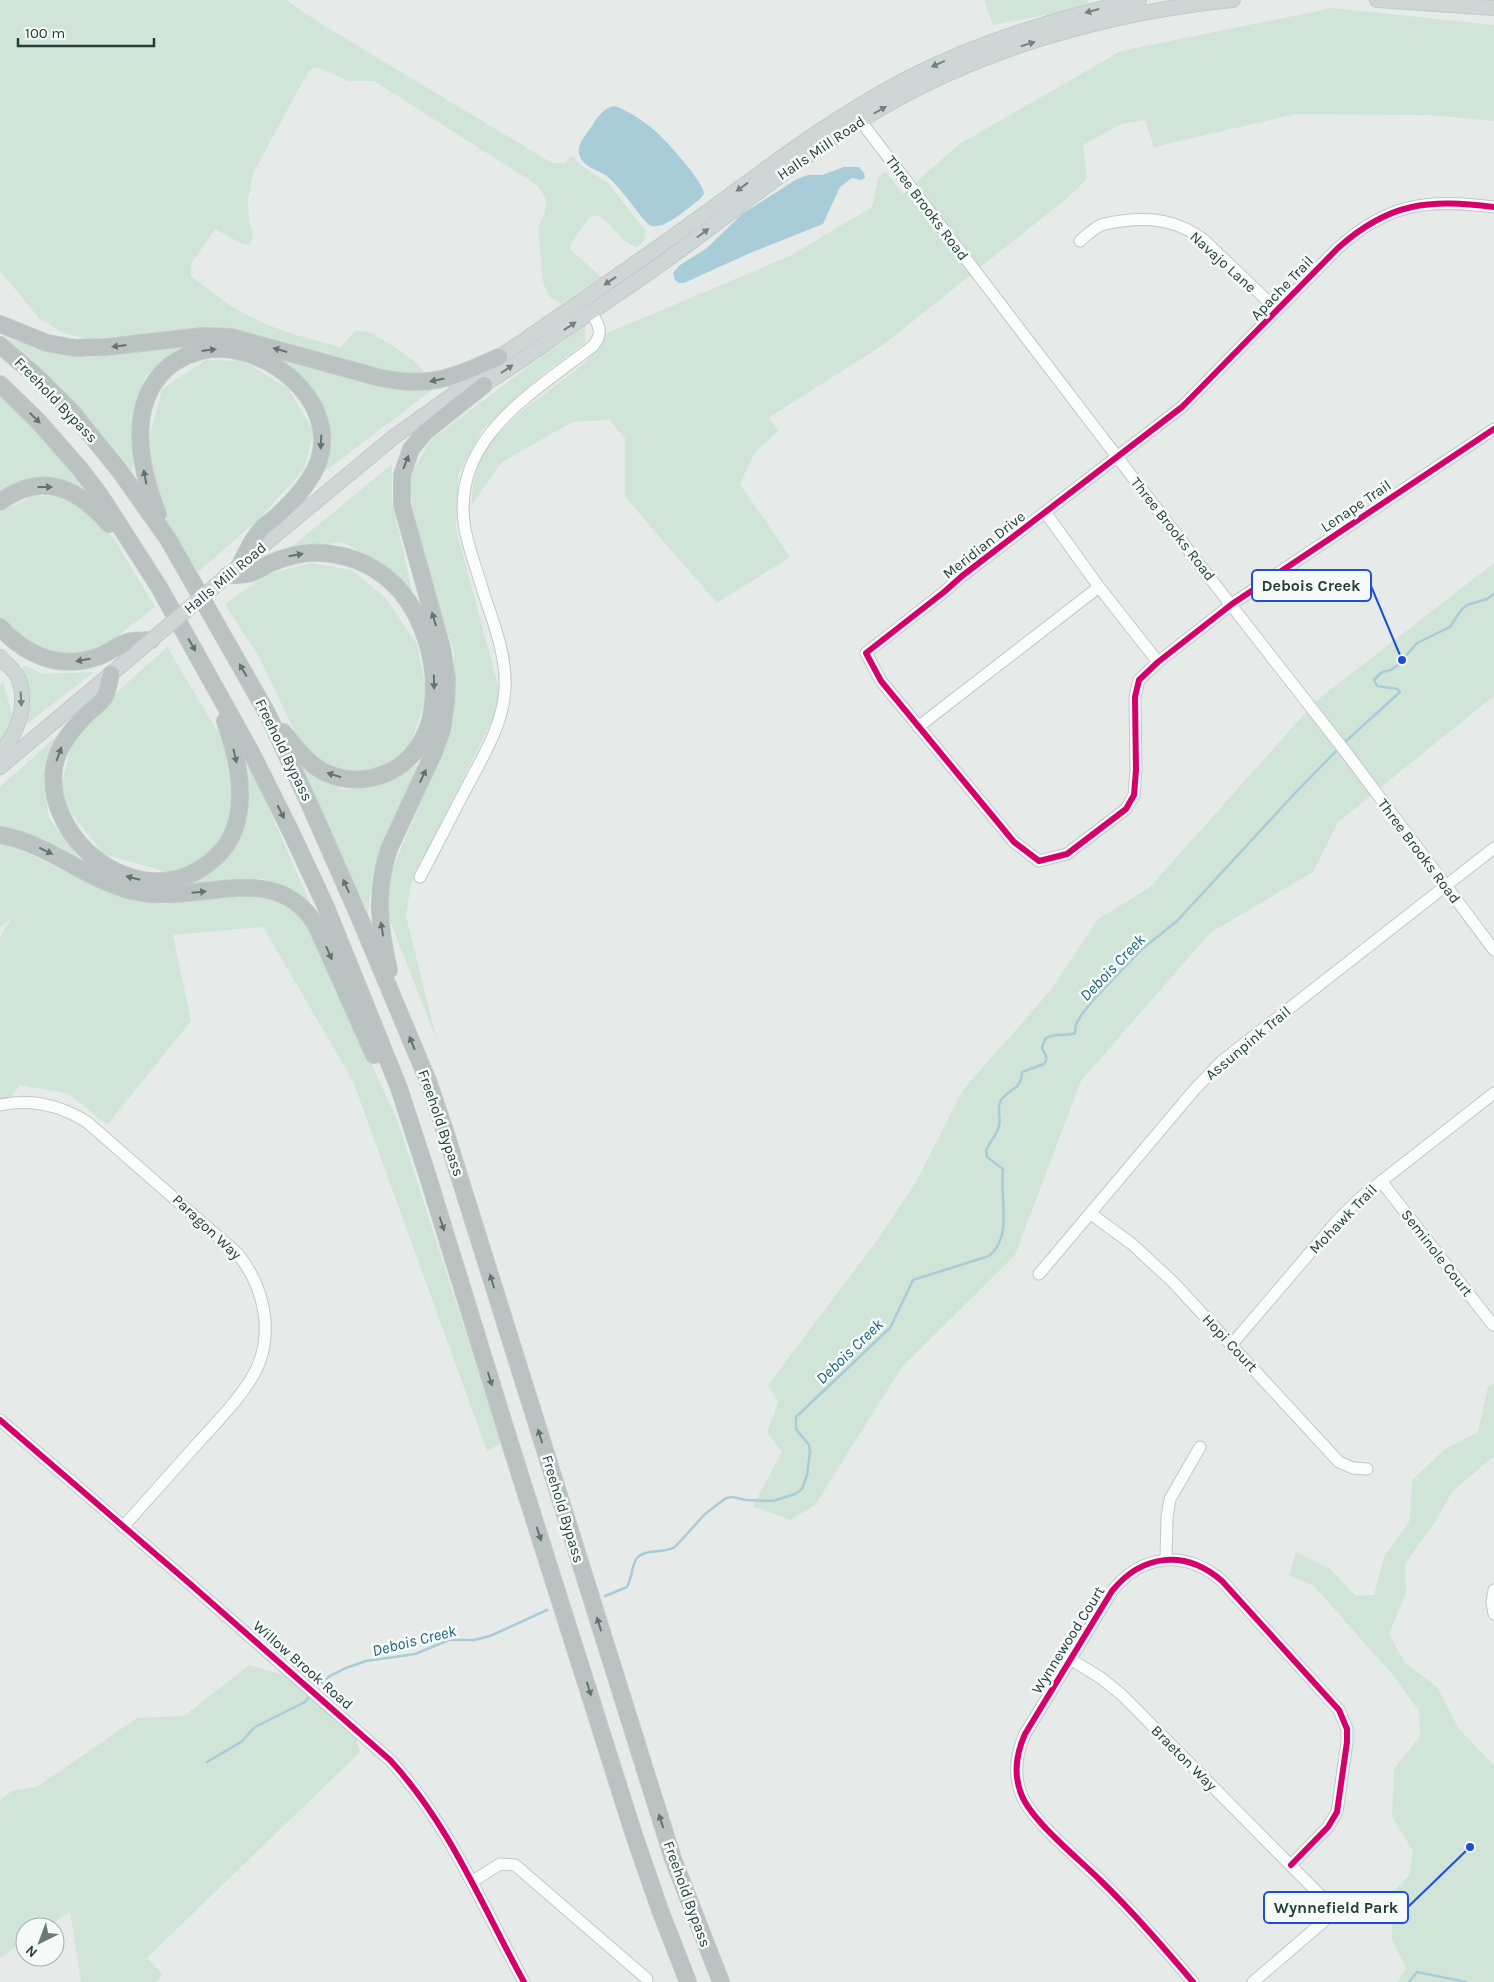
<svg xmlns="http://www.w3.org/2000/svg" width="1494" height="1982" font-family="Karla,sans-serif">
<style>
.green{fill:#d0e4d7}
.water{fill:#a8cdd8}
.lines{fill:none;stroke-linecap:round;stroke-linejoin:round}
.stream{stroke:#a8cdd8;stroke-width:2.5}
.minor-casing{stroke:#c3c8c6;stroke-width:13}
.major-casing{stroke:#c2cac8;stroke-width:16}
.highway-casing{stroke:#c2cac8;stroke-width:18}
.minor{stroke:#fbfcfc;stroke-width:11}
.major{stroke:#ced7d5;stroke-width:14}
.highway{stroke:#bbc3c2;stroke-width:16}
.major-bridge-casing{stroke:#c2cac8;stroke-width:16;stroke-linecap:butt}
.major-bridge{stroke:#ced7d5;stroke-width:14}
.cycleway-casing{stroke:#f5faf8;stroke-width:9}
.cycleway{stroke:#d6006c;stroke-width:6}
.oneway{fill:#708380}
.oneway2{fill:#607470}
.labels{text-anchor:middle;stroke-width:5;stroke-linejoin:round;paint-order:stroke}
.street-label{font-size:15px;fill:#243f3a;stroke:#f5faf8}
.water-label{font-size:16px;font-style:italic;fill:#1e627a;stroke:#f5faf8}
.leader{fill:none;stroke:#1d4ed8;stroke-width:2}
.callout-dot{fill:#1d4ed8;stroke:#f5faf8;stroke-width:2}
.callout{fill:#f5faf8;stroke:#1d4ed8;stroke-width:2}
.callout-label{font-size:16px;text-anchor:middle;font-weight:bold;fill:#243f3a}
</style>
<rect width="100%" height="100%" fill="#e6ebe9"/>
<path class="green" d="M0 0H286L315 20 552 163H564L573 156 580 165 608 183 645 230C646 239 644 242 637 247 618 242 613 221 596 215L589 218 570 245V249L601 277 561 304 550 297 543 283 538 227 545 213 546 199 537 185 374 81H348L317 67 312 68 308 72 253 173 248 199 249 221 253 235 250 245 242 244 215 229 191 264V276C209 289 226 304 245 314 274 330 310 339 341 347L355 331C359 331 364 330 367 332 379 336 418 360 423 371L417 376 405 378 221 331H174L88 339 64 333 40 319 0 271Z
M984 0H1089L1085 7 993 25Z
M1332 8 1494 25V121L1429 115 1296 114 1154 147 1145 120 1121 124 1083 145 1087 179 1070 196 883 345 768 418 779 430 754 453 740 484 790 557 717 603 625 497V438L609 420 572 422 502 462 471 506 474 478 486 445 523 410 584 364 605 334 790 256 872 207 878 178 885 171 903 194 958 145 1121 51Z
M585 324V343L538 378 482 430 459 473 456 529 502 700 411 884 406 916 437 1041 387 913 391 872 431 779 451 723 454 652 416 536 409 477 431 440Z
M8 339 87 358 187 346 145 376 134 416 133 472 87 416Z
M268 354 355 380 432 390 320 475 323 406Z
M206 360 243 361 288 388 314 432 304 469 259 519 198 572 161 514 148 442 162 389Z
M0 395 42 435 84 489 42 479 0 492Z
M392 464V502L413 595 378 561 343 542 289 549Z
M33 496H63L88 511 116 542 155 607 106 645 85 653 56 655 16 636 0 617V512Z
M311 563 352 570 385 597 417 644 427 696 409 748 376 771 350 775 321 764 303 749 259 657 225 604 268 574Z
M1494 563V696L1338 822 1313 872 1210 933 1081 1081 1015 1255 902 1367 815 1505 790 1520 753 1506 782 1452 767 1433 778 1402 768 1385 876 1242 916 1182 963 1090 1050 991 1098 919 1149 888 1316 701Z
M167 647 216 729 223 732 234 793 225 836 213 854 166 878 160 870 103 854 59 797 74 731Z
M23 665 43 674 94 672 22 728Z
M3 682 14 722 0 741V686Z
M60 733 44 782 49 818 87 868 0 831V787Z
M422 762 373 872 368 912 296 763 343 790 393 780Z
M249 764 312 907 262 878 193 885 233 850 246 803Z
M0 843 32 855 104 891 162 901 159 905 245 892 285 902 307 922 398 1122 501 1443 487 1451 353 1081 263 927 173 935 191 1021 107 1125 69 1094 20 1085 7 1103 0 1106V937L12 917 0 927Z
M1494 1383V1456L1452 1492 1435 1522 1405 1564 1406 1593 1389 1634 1405 1663 1437 1687 1459 1729 1494 1765V1982H1397L1406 1968 1392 1940 1391 1894 1409 1875 1413 1851 1392 1817 1394 1769 1420 1736 1419 1711 1392 1674 1314 1586 1289 1575 1296 1552 1330 1569 1356 1596 1374 1595 1384 1557 1410 1520 1412 1480 1444 1450 1478 1432 1488 1387Z
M249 1665 303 1680 351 1719 360 1752 147 1958 163 1975 155 1982H81L70 1912 47 1927H25V1941L0 1958V1800L12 1791 37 1787 137 1718 184 1716Z"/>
<path class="water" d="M614 106C628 110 643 121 654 130 665 139 704 182 704 194L699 200C687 208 661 234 648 224 634 209 623 190 608 177 598 169 581 167 579 153 577 144 587 133 592 126 597 117 604 108 614 106Z
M844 167H859L864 173 865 178 861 180 852 178 840 187 823 224 750 253 684 283H679L675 280 673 273 680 265 707 248 742 214 797 179 808 175H822Z"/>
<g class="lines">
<path class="stream" d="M1344 743 1400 692 1398 689 1377 686 1374 680 1382 672 1391 670 1398 665 1417 643 1450 627 1461 610 1467 605 1487 599 1494 594
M605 1596 627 1587C632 1578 632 1564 637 1558 646 1548 664 1554 675 1547L705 1514 726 1498 733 1497 746 1500 773 1501 795 1494 802 1489 807 1475 810 1452 809 1445 796 1429V1417L890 1328 913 1280 989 1256C1014 1236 999 1196 1003 1169L987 1157 986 1150C990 1142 997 1134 999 1126 1001 1118 997 1109 1000 1102 1006 1089 1022 1091 1022 1072L1044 1064C1049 1058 1045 1054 1042 1048L1045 1039C1055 1032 1065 1037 1075 1033L1076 1024 1082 1014 1094 999 1142 949 1177 921 1297 791 1338 749
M318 1686 330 1676 346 1668 366 1661 415 1654 449 1640H474L490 1636 547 1610
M207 1762 241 1742 255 1727 305 1702 309 1697
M1409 1982 1417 1972 1466 1982"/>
<g class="minor-casing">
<path id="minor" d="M856 115 1199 564 1345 751 1494 950
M1494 207C1429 199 1389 202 1338 248L1182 407 962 576 944 592 866 653 881 681 1014 842 1039 861 1067 854 1126 809 1134 795 1136 770 1135 697 1139 680 1158 662 1232 604 1494 429
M1080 241C1086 236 1092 230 1099 226 1106 223 1114 222 1122 221 1153 217 1179 221 1204 240L1277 310
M1045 512 1099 587
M918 727 1099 587 1158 662
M420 877C436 847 451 817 467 787 483 756 503 725 505 689 507 656 493 622 483 591 477 570 469 550 465 529 449 439 533 393 593 346 604 333 599 325 591 312
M0 1105C32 1098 60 1105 87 1122L238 1254C266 1290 276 1339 251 1379 236 1403 216 1423 197 1444 172 1472 148 1499 123 1527
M1381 1181 1493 1325
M1091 1214 1132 1244 1173 1282 1339 1462 1353 1468 1367 1469
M1039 1274 1195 1089 1222 1061 1494 848
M1232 1344 1337 1221 1360 1198 1494 1093
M0 1420 189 1583 390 1760C450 1825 482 1906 524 1982
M1166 1558 1167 1517 1170 1499 1200 1447
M1494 1590 1492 1602 1494 1614
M1070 1659 1101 1678 1122 1695 1323 1898 1327 1908 1323 1922 1253 1982
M473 1881 500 1864 515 1865 647 1979
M1193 1982C1163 1947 1133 1912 1100 1880 1079 1859 1033 1822 1022 1796 1013 1775 1016 1754 1025 1734L1112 1591C1142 1554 1185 1549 1222 1581L1339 1710 1347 1729V1742L1337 1812 1328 1827 1291 1865"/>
</g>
<g class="major-casing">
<path id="major" d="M1377 0 1494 8
M474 390C505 373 533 352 561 332 603 304 646 276 687 245 749 199 811 150 878 110 985 47 1111 12 1233 0
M243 562 395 436 454 394 462 383C539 330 616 278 692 223 762 172 831 118 908 78 981 41 1060 17 1139 0
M0 657C5 663 16 671 18 678 28 702 19 734 0 751
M0 767 137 652"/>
</g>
<g class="highway-casing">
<path id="highway" d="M0 324 47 343 75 348 106 347 203 336 231 337 377 377C428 389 452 378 499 357
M0 345 36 376 72 412 119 470 168 539 267 713 309 803 358 914 428 1081 445 1131 673 1859 721 1982
M0 384 38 421 80 469 100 495 159 587 251 752 290 830 326 907 399 1088 428 1177 509 1440 635 1838 660 1910 688 1982
M0 502C42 471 78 488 109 524
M158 514C140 469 126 405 167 368 179 358 196 351 212 349 267 345 338 399 319 460 311 483 293 501 276 517 270 522 263 526 259 532 251 541 246 554 240 565
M228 575C235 575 244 575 251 573 257 571 264 566 271 563 291 554 315 550 337 555 362 559 385 573 401 592 445 644 454 760 371 778 353 782 331 778 316 767 303 758 293 744 283 732
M0 627C25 655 59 670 97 657 108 654 117 645 128 642 135 640 144 641 151 640
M111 674C109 681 108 690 105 696 102 702 94 708 89 712 73 728 57 746 54 769 52 784 55 801 61 814 84 870 159 905 210 862 223 852 233 837 237 821 245 787 236 753 225 721
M0 835C54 844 96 890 151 894 210 899 277 862 316 925L374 1055
M389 970C379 927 375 891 389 849L434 752 442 730 446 703 447 679 442 648 402 505V475L411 449 425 432 484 385"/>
</g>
<use href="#minor" class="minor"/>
<use href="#major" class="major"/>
<use href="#highway" class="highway"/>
<g class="major-bridge-casing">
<path id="major-bridge" d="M137 652 240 565"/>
</g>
<use href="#major-bridge" class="major-bridge"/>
<g class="cycleway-casing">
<path id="cycleway" d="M1494 207C1429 199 1389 202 1338 248L1182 407 962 576 944 592 866 653 881 681 1014 842 1039 861 1067 854 1126 809 1134 795 1136 770 1135 697 1139 680 1158 662 1232 604 1494 429
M0 1420 189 1583 390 1760C450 1825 482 1906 524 1982
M1193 1982C1163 1947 1133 1912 1100 1880 1079 1859 1033 1822 1022 1796 1013 1775 1016 1754 1025 1734L1112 1591C1142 1554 1185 1549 1222 1581L1339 1710 1347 1729V1742L1337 1812 1328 1827 1291 1865"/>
</g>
<use href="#cycleway" class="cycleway"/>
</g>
<defs><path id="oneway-solid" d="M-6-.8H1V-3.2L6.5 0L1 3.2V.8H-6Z" transform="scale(1.25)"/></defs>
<g class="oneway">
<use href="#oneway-solid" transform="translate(1092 11) rotate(165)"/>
<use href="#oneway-solid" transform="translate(1028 44) rotate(-17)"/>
<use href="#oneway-solid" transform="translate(938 64) rotate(156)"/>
<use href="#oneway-solid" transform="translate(880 110) rotate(-30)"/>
<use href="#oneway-solid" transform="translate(742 187) rotate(144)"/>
<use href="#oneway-solid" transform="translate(703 233) rotate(-37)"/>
<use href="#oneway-solid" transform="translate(610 281) rotate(146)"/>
<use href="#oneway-solid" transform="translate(570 326) rotate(-34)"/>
<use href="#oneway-solid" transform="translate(507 369) rotate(-34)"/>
<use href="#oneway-solid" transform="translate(21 699) rotate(87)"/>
</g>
<g class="oneway2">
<use href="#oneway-solid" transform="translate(119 346) rotate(173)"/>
<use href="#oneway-solid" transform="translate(209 350) rotate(-7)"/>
<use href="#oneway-solid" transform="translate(280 350) rotate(-164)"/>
<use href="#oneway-solid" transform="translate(437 380) rotate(168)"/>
<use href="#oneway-solid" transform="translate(35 418) rotate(45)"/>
<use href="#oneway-solid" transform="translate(321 442) rotate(93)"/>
<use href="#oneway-solid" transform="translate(406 462) rotate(-69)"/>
<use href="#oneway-solid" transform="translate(145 477) rotate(-101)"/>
<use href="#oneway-solid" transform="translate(45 487)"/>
<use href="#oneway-solid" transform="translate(296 555) rotate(-10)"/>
<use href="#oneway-solid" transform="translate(434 619) rotate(-106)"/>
<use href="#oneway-solid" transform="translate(192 645) rotate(60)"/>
<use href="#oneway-solid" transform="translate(83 660) rotate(170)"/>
<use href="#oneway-solid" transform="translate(243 670) rotate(-120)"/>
<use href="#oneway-solid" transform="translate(434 682) rotate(89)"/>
<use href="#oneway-solid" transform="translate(59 754) rotate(-70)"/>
<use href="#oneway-solid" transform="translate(235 756) rotate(77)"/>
<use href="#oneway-solid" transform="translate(334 775) rotate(-162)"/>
<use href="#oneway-solid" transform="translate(423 776) rotate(-65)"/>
<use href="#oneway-solid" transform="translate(281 812) rotate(63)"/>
<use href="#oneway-solid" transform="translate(46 851) rotate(26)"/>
<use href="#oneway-solid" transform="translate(133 878) rotate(-166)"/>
<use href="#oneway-solid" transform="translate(346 886) rotate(-114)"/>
<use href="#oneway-solid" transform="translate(199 892) rotate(-5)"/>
<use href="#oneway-solid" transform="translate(382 929) rotate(-99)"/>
<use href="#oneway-solid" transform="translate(329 953) rotate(66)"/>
<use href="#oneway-solid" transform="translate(412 1043) rotate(-112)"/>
<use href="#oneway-solid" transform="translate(442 1224) rotate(72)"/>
<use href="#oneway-solid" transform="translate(492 1281) rotate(-107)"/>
<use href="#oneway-solid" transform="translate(490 1379) rotate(73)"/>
<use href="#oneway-solid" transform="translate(540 1436) rotate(-107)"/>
<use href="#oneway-solid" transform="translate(539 1534) rotate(72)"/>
<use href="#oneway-solid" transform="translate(599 1624) rotate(-107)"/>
<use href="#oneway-solid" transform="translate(589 1689) rotate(73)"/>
<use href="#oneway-solid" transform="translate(661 1821) rotate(-108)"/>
</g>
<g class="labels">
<g class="street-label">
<text transform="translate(821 148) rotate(-34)" y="5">Halls Mill Road</text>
<text transform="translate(927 208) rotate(53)" y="5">Three Brooks Road</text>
<text transform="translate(1223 262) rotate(42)" y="5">Navajo Lane</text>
<text transform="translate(1282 288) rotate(-46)" y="5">Apache Trail</text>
<text transform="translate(56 400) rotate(46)" y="5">Freehold Bypass</text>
<text transform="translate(1356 506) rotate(-34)" y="5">Lenape Trail</text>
<text transform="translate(1173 529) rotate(52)" y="5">Three Brooks Road</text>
<text transform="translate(984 545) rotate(-38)" y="5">Meridian Drive</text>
<text transform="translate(225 578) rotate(-40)" y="5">Halls Mill Road</text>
<text transform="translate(284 750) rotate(64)" y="5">Freehold Bypass</text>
<text transform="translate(1419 851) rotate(53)" y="5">Three Brooks Road</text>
<text transform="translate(1248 1043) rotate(-40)" y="5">Assunpink Trail</text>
<text transform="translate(441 1123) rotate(71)" y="5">Freehold Bypass</text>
<text transform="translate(1343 1219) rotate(-46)" y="5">Mohawk Trail</text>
<text transform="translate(207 1227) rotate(43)" y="5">Paragon Way</text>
<text transform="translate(1437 1253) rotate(52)" y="5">Seminole Court</text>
<text transform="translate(1230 1343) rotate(47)" y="5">Hopi Court</text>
<text transform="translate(563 1509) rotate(73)" y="5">Freehold Bypass</text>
<text transform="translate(1068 1640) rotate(-58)" y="5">Wynnewood Court</text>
<text transform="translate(303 1665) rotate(41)" y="5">Willow Brook Road</text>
<text transform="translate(1184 1758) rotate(45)" y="5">Braeton Way</text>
<text transform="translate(687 1894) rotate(70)" y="5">Freehold Bypass</text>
</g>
<g class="water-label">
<text transform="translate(1112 967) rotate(-46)" y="6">Debois Creek</text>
<text transform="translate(849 1351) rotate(-44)" y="6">Debois Creek</text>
<text transform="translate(414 1640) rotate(-14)" y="6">Debois Creek</text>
</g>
</g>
<path class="leader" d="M1402 660L1371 586M1470 1847L1408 1907"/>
<g class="callout-dot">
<circle cx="1402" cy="660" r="5"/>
<circle cx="1470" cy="1847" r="5"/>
</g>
<g class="callout">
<rect x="1252" y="570" width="119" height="31" rx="5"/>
<rect x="1264" y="1892" width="144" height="31" rx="5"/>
</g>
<g class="callout-label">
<text x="1311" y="591">Debois Creek</text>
<text x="1336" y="1913">Wynnefield Park</text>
</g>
<g transform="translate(40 1942) rotate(222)"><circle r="24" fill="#f5faf8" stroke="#a1afac"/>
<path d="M0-4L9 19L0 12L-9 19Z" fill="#687b77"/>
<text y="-8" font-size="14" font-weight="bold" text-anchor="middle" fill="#243f3a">N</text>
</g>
<path d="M18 38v8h136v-8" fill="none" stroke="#243f3a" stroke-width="2.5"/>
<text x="25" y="38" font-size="15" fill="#243f3a" stroke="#f5faf8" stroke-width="4" paint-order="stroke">100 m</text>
</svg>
